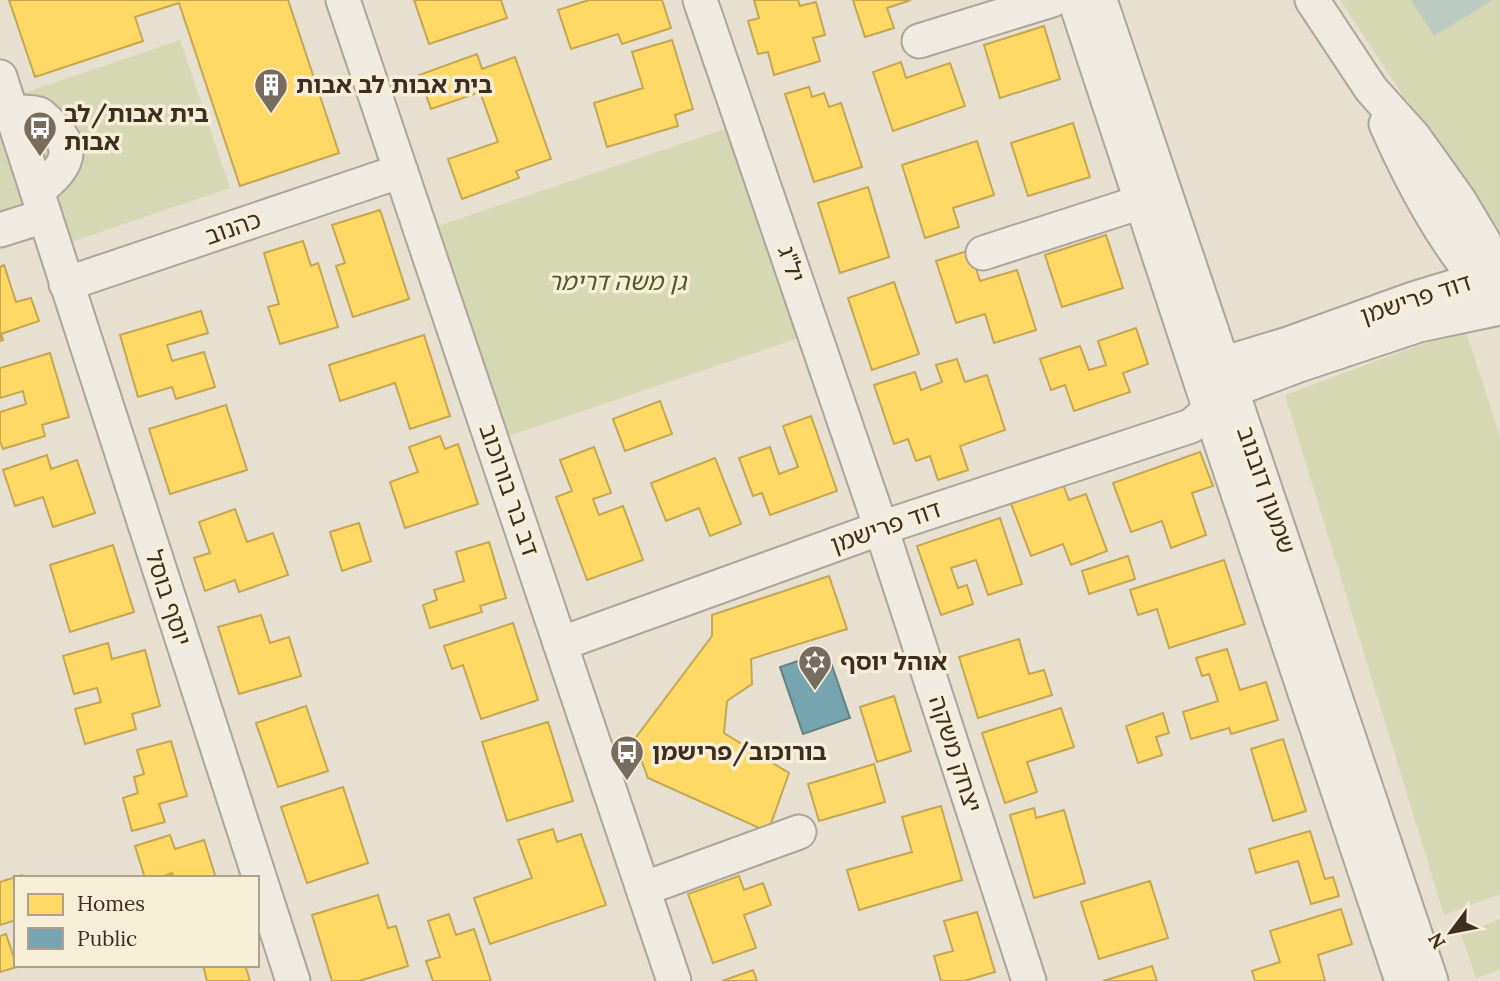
<svg xmlns="http://www.w3.org/2000/svg" width="1500" height="981" font-family="Lora,'Noto Sans Hebrew',serif">
<style>
.green{fill:#d6d7b3}
.water{fill:#bcccc2}
.homes{fill:#ffd966;stroke:#c5a651;stroke-width:2}
.public{fill:#76a5af;stroke:#658184;stroke-width:2}
.lines{fill:none;stroke-linecap:round;stroke-linejoin:round}
.minor-casing{stroke:#ada599;stroke-width:37}
.minor{stroke:#efebe3;stroke-width:33}
.labels{text-anchor:middle;stroke-width:7;stroke-linejoin:round;paint-order:stroke}
.poi-label{font-size:24px;font-weight:bold;fill:#3d2e20;stroke:#f7eed8;text-anchor:start}
.street-label{font-size:24px;fill:#3d2e20;stroke:#f7eed8}
.park-label{font-size:24px;font-style:italic;fill:#4d5a26;stroke:#f7eed8}
</style>
<rect width="100%" height="100%" fill="#e7e0d1"/>
<path class="green" d="M1340 0H1500V244Z
M180 40 230 188 68 243 18 95Z
M734 126 805 336 500 439 429 229Z
M0 137 22 203 0 211Z
M1465 328 1500 436V894L1444 915 1285 395Z
M1500 919V970L1476 978 1461 934Z"/>
<path class="water" d="M1411 0H1493L1434 36Z"/>
<path class="homes" d="M9 0H288L339 153 240 186 179 3 135 17 143 41 35 77Z
M414 0H501L507 18 429 44Z
M589 0H662L671 28 622 44 618 34 571 49 558 10Z
M754 0H798L800 6 816 2 825 35 813 38 820 61 774 75 768 52 758 54 748 21 759 18Z
M853 0H911L887 8 894 28 865 37Z
M1044 26 1060 79 1000 98 984 45Z
M672 40 693 109 675 115 678 126 607 147 594 103 643 88 632 52Z
M477 54 482 69 515 57 551 159 516 171 519 178 462 199 448 159 498 142 480 92 431 109 419 75Z
M901 62 906 78 950 63 965 106 893 131 873 72Z
M809 87 812 97 824 93 829 107 841 103 862 167 814 182 785 94Z
M1073 123 1090 177 1028 196 1011 143Z
M977 141 994 195 953 208 959 227 925 238 902 165Z
M868 187 889 257 840 273 818 203Z
M380 210 409 299 353 317 336 266 345 263 332 225Z
M1106 235 1123 288 1062 307 1045 255Z
M303 241 311 266 318 263 338 327 280 344 268 307 279 304 264 253Z
M970 250 980 281 1017 270 1036 330 994 343 985 314 956 323 936 261Z
M4 265 16 302 31 298 39 321 1 334 3 340 0 341V267Z
M894 282 919 354 872 370 848 298Z
M201 311 208 333 167 345 172 361 204 352 215 387 176 399 172 387 138 397 120 335Z
M1136 328 1148 364 1123 373 1130 392 1074 411 1065 385 1051 390 1040 359 1080 346 1089 370 1106 365 1098 341Z
M424 335 450 416 410 429 395 383 340 401 329 365Z
M50 353 69 417 42 425 45 436 3 449 0 441V412L26 404 23 391 0 398V368Z
M957 359 965 382 987 375 1005 430 960 446 968 470 938 480 930 456 916 461 908 439 894 444 874 385 915 372 921 390 942 382 936 365Z
M660 401 672 434 625 451 613 419Z
M226 405 247 470 170 494 149 429Z
M811 416 837 491 770 515 762 493 753 496 739 458 770 447 779 474 798 467 783 426Z
M440 436 445 449 458 444 478 504 405 528 390 482 418 472 409 447Z
M594 447 611 493 593 499 599 515 623 506 643 560 587 580 556 497 572 491 560 460Z
M1200 452 1213 486 1192 493 1206 535 1171 548 1162 521 1131 532 1113 483Z
M47 455 51 469 77 460 95 513 53 527 43 497 15 506 3 470Z
M715 458 741 524 710 536 699 508 666 521 651 483Z
M1062 482 1069 500 1086 494 1107 551 1071 565 1063 544 1031 556 1010 501Z
M235 509 247 542 273 533 288 575 239 592 235 580 205 591 194 558 210 553 199 522Z
M1000 518 1022 584 988 595 976 560 951 568 958 588 967 585 973 604 941 615 917 546Z
M359 523 371 561 342 571 330 532Z
M489 542 506 598 480 606 482 612 430 628 423 605 437 600 434 590 464 581 456 552Z
M113 545 134 612 70 632 50 565Z
M1128 556 1135 579 1089 594 1082 571Z
M1224 560 1245 624 1169 648 1157 609 1138 615 1130 590Z
M829 576 847 629 751 659 752 684 727 701 724 733 789 773 768 832 648 778 634 740 712 636V615Z
M261 615 270 643 289 637 301 676 239 694 218 627Z
M513 623 538 700 481 719 463 665 452 669 444 646Z
M1019 639 1029 674 1044 670 1052 695 978 718 959 657Z
M108 643 112 659 145 650 160 706 132 714 136 729 85 744 75 709 101 702 97 688 74 694 63 656Z
M1227 649 1240 690 1266 682 1278 720 1231 734 1229 728 1191 739 1183 712 1218 701 1209 674 1202 676 1196 658Z
M894 696 911 751 877 762 860 707Z
M306 706 328 771 278 787 256 723Z
M1061 708 1074 747 1027 762 1037 792 1005 803 982 733Z
M1163 713 1169 733 1156 737 1162 755 1138 763 1126 726Z
M548 722 573 801 507 821 482 742Z
M1283 739 1306 811 1273 821 1251 749Z
M171 741 187 796 159 804 165 822 132 831 123 798 138 793 134 777 144 774 137 750Z
M874 764 885 802 819 821 808 784Z
M343 787 368 863 307 883 281 807Z
M941 806 962 880 859 910 847 870 912 852 902 817Z
M1034 808 1036 818 1064 810 1085 883 1034 898 1010 815Z
M553 829 557 842 581 834 606 905 490 944 474 898 532 878 518 840Z
M1310 831 1325 879 1333 877 1339 896 1311 904 1298 861 1256 873 1249 849Z
M170 835 175 849 204 840 216 878H174L172 873 158 878H145L135 846Z
M22 875 23 878H16V920L0 925V882Z
M739 876 744 890 763 883 771 905 744 915 756 948 713 963 688 894Z
M1150 881 1168 938 1099 959 1081 902Z
M378 895 388 928 396 926 408 966 359 981H332L312 915Z
M1341 909 1352 944 1318 955 1325 981H1255L1252 971 1280 962 1270 931Z
M977 912 995 972 964 981H941L934 956 953 951 944 921Z
M449 914 456 935 474 929 491 981H433L426 961 440 957 428 921Z
M6 934 17 967 0 972V936Z
M203 965H245L250 981H207Z
M1152 966 1157 981H1103Z
M753 970 757 981H722Z"/>
<path class="public" d="M827 651 850 718 803 734 780 667Z"/>
<g class="lines">
<g class="minor-casing">
<path id="minor" d="M343 0 674 981
M700 0 881 528 1029 981
M1075 0 1210 410 1402 981
M1100 0 1431 981
M1312 0 1371 89 1414 137 1459 200 1484 242 1498 273 1500 299
M919 41 1052 0
M0 77 293 981
M12 112C19 112 32 111 39 114 43 116 48 122 51 125 81 152 61 172 37 191
M1386 124C1413 185 1445 245 1490 295
M0 230 44 216
M983 253 1141 202
M66 284 401 171
M1214 384 1216 373 1222 364 1288 344 1413 299 1498 273
M560 644 881 528 1191 426 1233 390 1299 365 1419 325 1500 308
M643 889 799 832"/>
</g>
<use href="#minor" class="minor"/>
</g>
<defs>
<g id="building-pin" transform="scale(1.75)"><path d="M0 17L-7.5 6A9.5 9.5 0 1 1 7.5 6Z" fill="#786c5e" stroke="#f7eed8"/><path d="M-4-6H4V6H1V3H-1V6H-4ZM-2.5-4.3h1.7v1.8h-1.7ZM.8-4.3h1.7v1.8H.8ZM-2.5-1h1.7V.8h-1.7ZM.8-1h1.7V.8H.8Z" fill="#fff"/></g>
<g id="bus-pin" transform="scale(1.75)"><path d="M0 17L-7.5 6A9.5 9.5 0 1 1 7.5 6Z" fill="#786c5e" stroke="#f7eed8"/><path d="M-5-6H5V4H4V6H2V4H-2V6H-4V4H-5ZM-3.5-4V0h7V-4ZM-3.5 1.2v1.5H-2V1.2ZM2 1.2v1.5H3.5V1.2Z" fill="#fff"/></g>
<g id="synagogue-pin" transform="scale(1.75)"><path d="M0 17L-7.5 6A9.5 9.5 0 1 1 7.5 6Z" fill="#786c5e" stroke="#f7eed8"/><path d="M0-6.5L5.6 3.2H-5.6ZM0 6.5L5.6-3.2H-5.6Z" fill="#fff"/></g>
</defs>
<g fill-rule="evenodd">
<use href="#building-pin" x="271" y="85"/>
<use href="#bus-pin" x="40" y="128"/>
<use href="#synagogue-pin" x="815" y="662"/>
<use href="#bus-pin" x="627" y="752"/>
</g>
<g class="labels">
<g class="poi-label">
<text x="296" y="93">בית אבות לב אבות</text>
<text x="64" y="122">בית אבות/לב<tspan x="64" dy="28">אבות</tspan></text>
<text x="840" y="670">אוהל יוסף</text>
<text x="652" y="760">בורוכוב/פרישמן</text>
</g>
<g class="street-label">
<text transform="translate(233 228) rotate(-19)" y="8">כהנוב</text>
<text transform="translate(791 264) rotate(71)" y="8">יל"ג</text>
<text transform="translate(1416 299) rotate(-18)" y="8">דוד פרישמן</text>
<text transform="translate(509 490) rotate(71)" y="8">דב בר בורוכוב</text>
<text transform="translate(1266 490) rotate(71)" y="8">שמעון דובנוב</text>
<text transform="translate(886 527) rotate(-19)" y="8">דוד פרישמן</text>
<text transform="translate(168 598) rotate(72)" y="8">יוסף בוסל</text>
<text transform="translate(955 754) rotate(72)" y="8">יצחק משקה</text>
</g>
<g class="park-label">
<text x="617" y="290">גן משה דרימר</text>
</g>
</g>
<rect x="14" y="876" width="245" height="91" fill="#f7eed8" stroke="#ada18e" stroke-width="2"/>
<rect x="28" y="894" width="35" height="21" fill="#ffd966" stroke="#ada18e" stroke-width="2"/>
<text x="77" y="911" font-size="21" fill="#3d2e20">Homes</text>
<rect x="28" y="928" width="35" height="21" fill="#76a5af" stroke="#ada18e" stroke-width="2"/>
<text x="77" y="946" font-size="21" fill="#3d2e20">Public</text>
<g transform="translate(1451 932) rotate(238)" stroke="#f7eed8" stroke-width="5" paint-order="stroke">
<path d="M0-5L12 26L0 18L-12 26Z" fill="#3d2e20"/>
<text y="-10" font-size="19" font-weight="bold" text-anchor="middle" fill="#3d2e20">N</text>
</g>
</svg>
